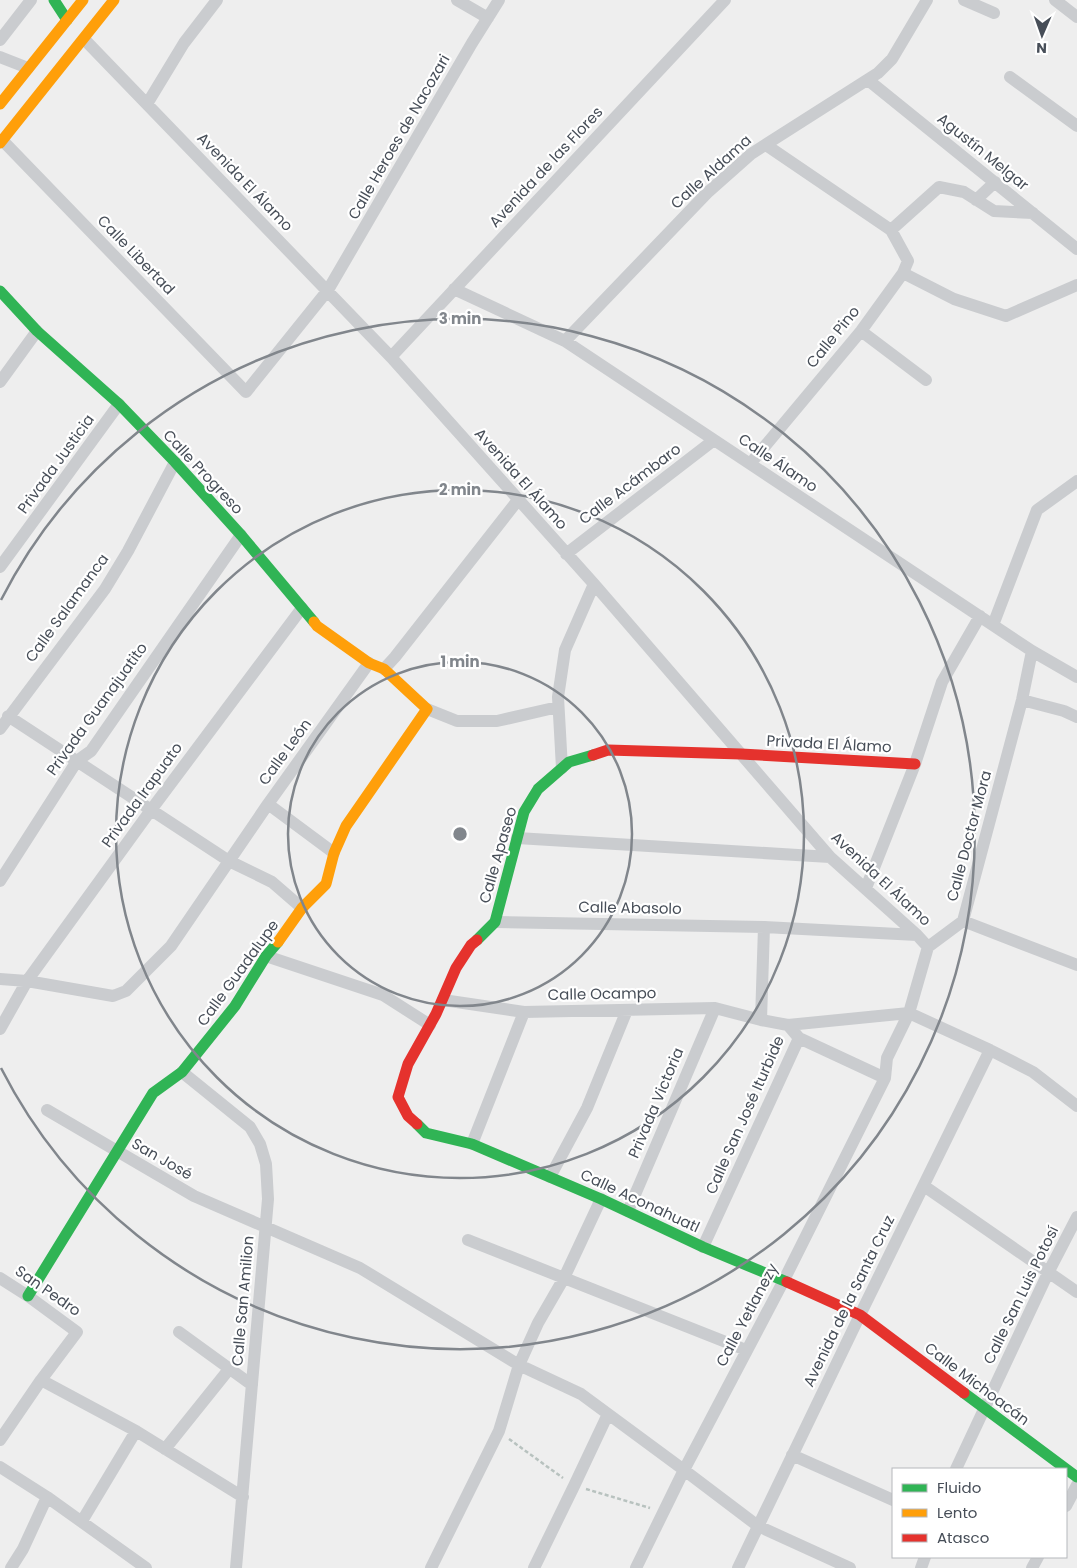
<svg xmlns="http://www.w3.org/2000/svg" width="1077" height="1568" font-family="Poppins,sans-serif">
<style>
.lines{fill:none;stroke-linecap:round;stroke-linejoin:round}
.path{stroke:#b8c2bf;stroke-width:2.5;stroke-dasharray:4 2.5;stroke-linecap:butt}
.street{stroke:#cacccf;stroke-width:12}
.fast{stroke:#30b455;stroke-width:11}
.slow{stroke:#ff9f0a;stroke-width:11}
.jam{stroke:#e5322d;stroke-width:11}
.ring{fill:none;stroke:#81868c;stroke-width:2.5}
.labels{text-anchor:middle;stroke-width:4.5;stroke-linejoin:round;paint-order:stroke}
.street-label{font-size:15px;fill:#474e58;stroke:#fff}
.centre{fill:#81868c;stroke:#fff;stroke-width:2.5}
.ring-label{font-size:15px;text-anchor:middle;font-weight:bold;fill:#81868c;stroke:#fff;stroke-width:4.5;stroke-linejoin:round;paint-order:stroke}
</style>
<rect width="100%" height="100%" fill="#eee"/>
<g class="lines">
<path class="path" d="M509 1439 563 1478
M586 1489 650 1508"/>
<path class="street" d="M457 0 488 18
M964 0 994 13
M1055 0 1077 17
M84 39 391 357 594 584 830 857 917 935 928 947
M0 40 31 0
M0 57 28 68
M1010 77 1077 126
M868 80 1077 249
M147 104 184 43 217 0
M2 140 246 392 328 290 472 43 499 0
M976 200 995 182
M891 230 939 187 964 192 994 211 1033 213
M903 273 954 299 1006 316 1077 285
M454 289 565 341 1032 651 1077 677
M861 331 926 380
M565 341 707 193 751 154 878 73 892 59 927 0
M391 357 725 0
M0 382 37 331
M750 464 861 331 903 273 908 261 891 230 766 145
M566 554 714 440
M0 567 119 404
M993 625 1037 510 1077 481
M384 669 395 657 518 500
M1022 700 1064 711 1077 717
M427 709 457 721H497L558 707
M8 716 229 861 272 882 302 908
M0 729 105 589 128 551 175 462
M562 768 558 697 565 650 594 584
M268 804 334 853
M517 838 830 857
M0 881 77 761 91 751 241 535
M866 888 915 764 942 682 980 616
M963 921 1077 965
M495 922 764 927 917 935
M764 927 761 1020 788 1025 799 1038 885 1078
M266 956 383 995 430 1025
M0 979 27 981 113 996 126 991 171 946 268 804 369 663
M443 1000 524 1012 715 1008 761 1020
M788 1025 909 1013 990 1050 1033 1072 1077 1106
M0 1029 27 981 151 810 302 608
M182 1072 250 1127 260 1144 266 1164 268 1199 236 1568
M47 1110 194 1196 360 1268 519 1365 581 1394 684 1470 758 1526 850 1568
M472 1144 524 1012
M550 1177 587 1108 627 1010
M924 1186 1077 1292
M628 1211 715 1008
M468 1240 746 1350
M703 1247 799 1038
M0 1278 28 1296 77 1332 41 1380
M179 1332 252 1385
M0 1440 41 1380 136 1431 243 1497
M165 1449 230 1368
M792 1455 893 1500
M0 1467 47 1497 146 1568
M956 1469 1048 1273 1077 1217
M1066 1506 1077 1485
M82 1521 136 1431
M11 1568 23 1549 47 1497
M431 1568 499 1431 519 1365 538 1323 564 1278 601 1199
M534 1568 574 1486 608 1414
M636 1568 684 1470 784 1280 885 1078 887 1058 909 1013 928 947 963 921 1022 700 1032 651
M738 1568 860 1315 990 1050
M921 1568 925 1557
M1032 1568 1038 1557"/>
<path class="fast" d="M54 0 67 20
M0 291 37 331 119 404 175 462 241 535 314 622
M477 940 495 922 524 812 538 789 569 762 593 755
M417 1124 426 1133 472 1144 601 1199 703 1247 787 1282
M28 1296 153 1093 182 1072 235 1006 266 956 278 942
M964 1393 1077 1477"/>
<path class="slow" d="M0 104 83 0
M0 143 114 0
M278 942 302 908 326 884 334 853 346 826 427 709 384 669 369 663 317 626 314 622"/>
<path class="jam" d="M593 755 608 750 741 754 915 764
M417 1124 408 1116 398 1097 408 1064 436 1014 456 968 471 945 477 940
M787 1282 860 1315 964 1393"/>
</g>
<g class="ring">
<circle cx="460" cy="834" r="172"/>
<circle cx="460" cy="834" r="344"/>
<path d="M1 600A515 515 0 1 1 1 1068"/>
</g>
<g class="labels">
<g class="street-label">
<text transform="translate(399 137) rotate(-60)" y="5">Calle Heroes de Nacozari</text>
<text transform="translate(983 152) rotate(39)" y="5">Agustín Melgar</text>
<text transform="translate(546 167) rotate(-47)" y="5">Avenida de las Flores</text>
<text transform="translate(711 172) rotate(-42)" y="5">Calle Aldama</text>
<text transform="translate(245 182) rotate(46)" y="5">Avenida El Álamo</text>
<text transform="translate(136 255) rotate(46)" y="5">Calle Libertad</text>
<text transform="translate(833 337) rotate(-51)" y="5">Calle Pino</text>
<text transform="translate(778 463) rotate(34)" y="5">Calle Álamo</text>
<text transform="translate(56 464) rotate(-54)" y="5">Privada Justicia</text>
<text transform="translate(203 472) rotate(47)" y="5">Calle Progreso</text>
<text transform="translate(521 479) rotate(48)" y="5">Avenida El Álamo</text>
<text transform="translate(630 484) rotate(-37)" y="5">Calle Acámbaro</text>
<text transform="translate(67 608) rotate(-54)" y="5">Calle Salamanca</text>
<text transform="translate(97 709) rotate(-54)" y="5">Privada Guanajuatito</text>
<text transform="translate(829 744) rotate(3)" y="5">Privada El Álamo</text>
<text transform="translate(285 752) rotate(-54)" y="5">Calle León</text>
<text transform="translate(142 795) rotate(-54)" y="5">Privada Irapuato</text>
<text transform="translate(969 836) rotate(-75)" y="5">Calle Doctor Mora</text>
<text transform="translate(498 855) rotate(-74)" y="5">Calle Apaseo</text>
<text transform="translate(881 879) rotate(43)" y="5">Avenida El Álamo</text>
<text transform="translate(630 908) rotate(1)" y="5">Calle Abasolo</text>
<text transform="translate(238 973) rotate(-54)" y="5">Calle Guadalupe</text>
<text transform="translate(602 994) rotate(-1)" y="5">Calle Ocampo</text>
<text transform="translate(656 1103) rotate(-67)" y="5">Privada Victoria</text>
<text transform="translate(745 1115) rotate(-66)" y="5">Calle San José Iturbide</text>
<text transform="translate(162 1159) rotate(30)" y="5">San José</text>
<text transform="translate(640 1201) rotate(25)" y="5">Calle Aconahuatl</text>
<text transform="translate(48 1291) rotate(35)" y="5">San Pedro</text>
<text transform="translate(1021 1295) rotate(-64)" y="5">Calle San Luis Potosí</text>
<text transform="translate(243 1301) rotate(-85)" y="5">Calle San Amilion</text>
<text transform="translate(849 1301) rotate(-64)" y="5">Avenida de la Santa Cruz</text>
<text transform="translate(747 1315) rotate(-62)" y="5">Calle Yetlanezy</text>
<text transform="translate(977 1384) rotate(37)" y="5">Calle Michoacán</text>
</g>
</g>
<circle cx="460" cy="834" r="8" class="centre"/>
<g class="ring-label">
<text x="460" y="324">3 min</text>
<text x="460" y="495">2 min</text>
<text x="460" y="667">1 min</text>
</g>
<rect x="892" y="1468" width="175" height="90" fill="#ffffff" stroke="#b5b8bc"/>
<rect x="902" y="1484" width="25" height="8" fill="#30b455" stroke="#b5b8bc"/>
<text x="937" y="1493" font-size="15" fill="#474e58">Fluido</text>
<rect x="902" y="1509" width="25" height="8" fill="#ff9f0a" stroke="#b5b8bc"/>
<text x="937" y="1518" font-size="15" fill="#474e58">Lento</text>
<rect x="902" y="1534" width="25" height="8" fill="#e5322d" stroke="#b5b8bc"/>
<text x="937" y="1543" font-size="15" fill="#474e58">Atasco</text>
<g transform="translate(1042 35) rotate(182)" stroke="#ffffff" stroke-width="4" paint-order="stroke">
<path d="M0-4L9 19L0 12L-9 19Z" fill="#474e58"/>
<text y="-8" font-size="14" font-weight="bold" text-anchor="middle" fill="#474e58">N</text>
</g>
</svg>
